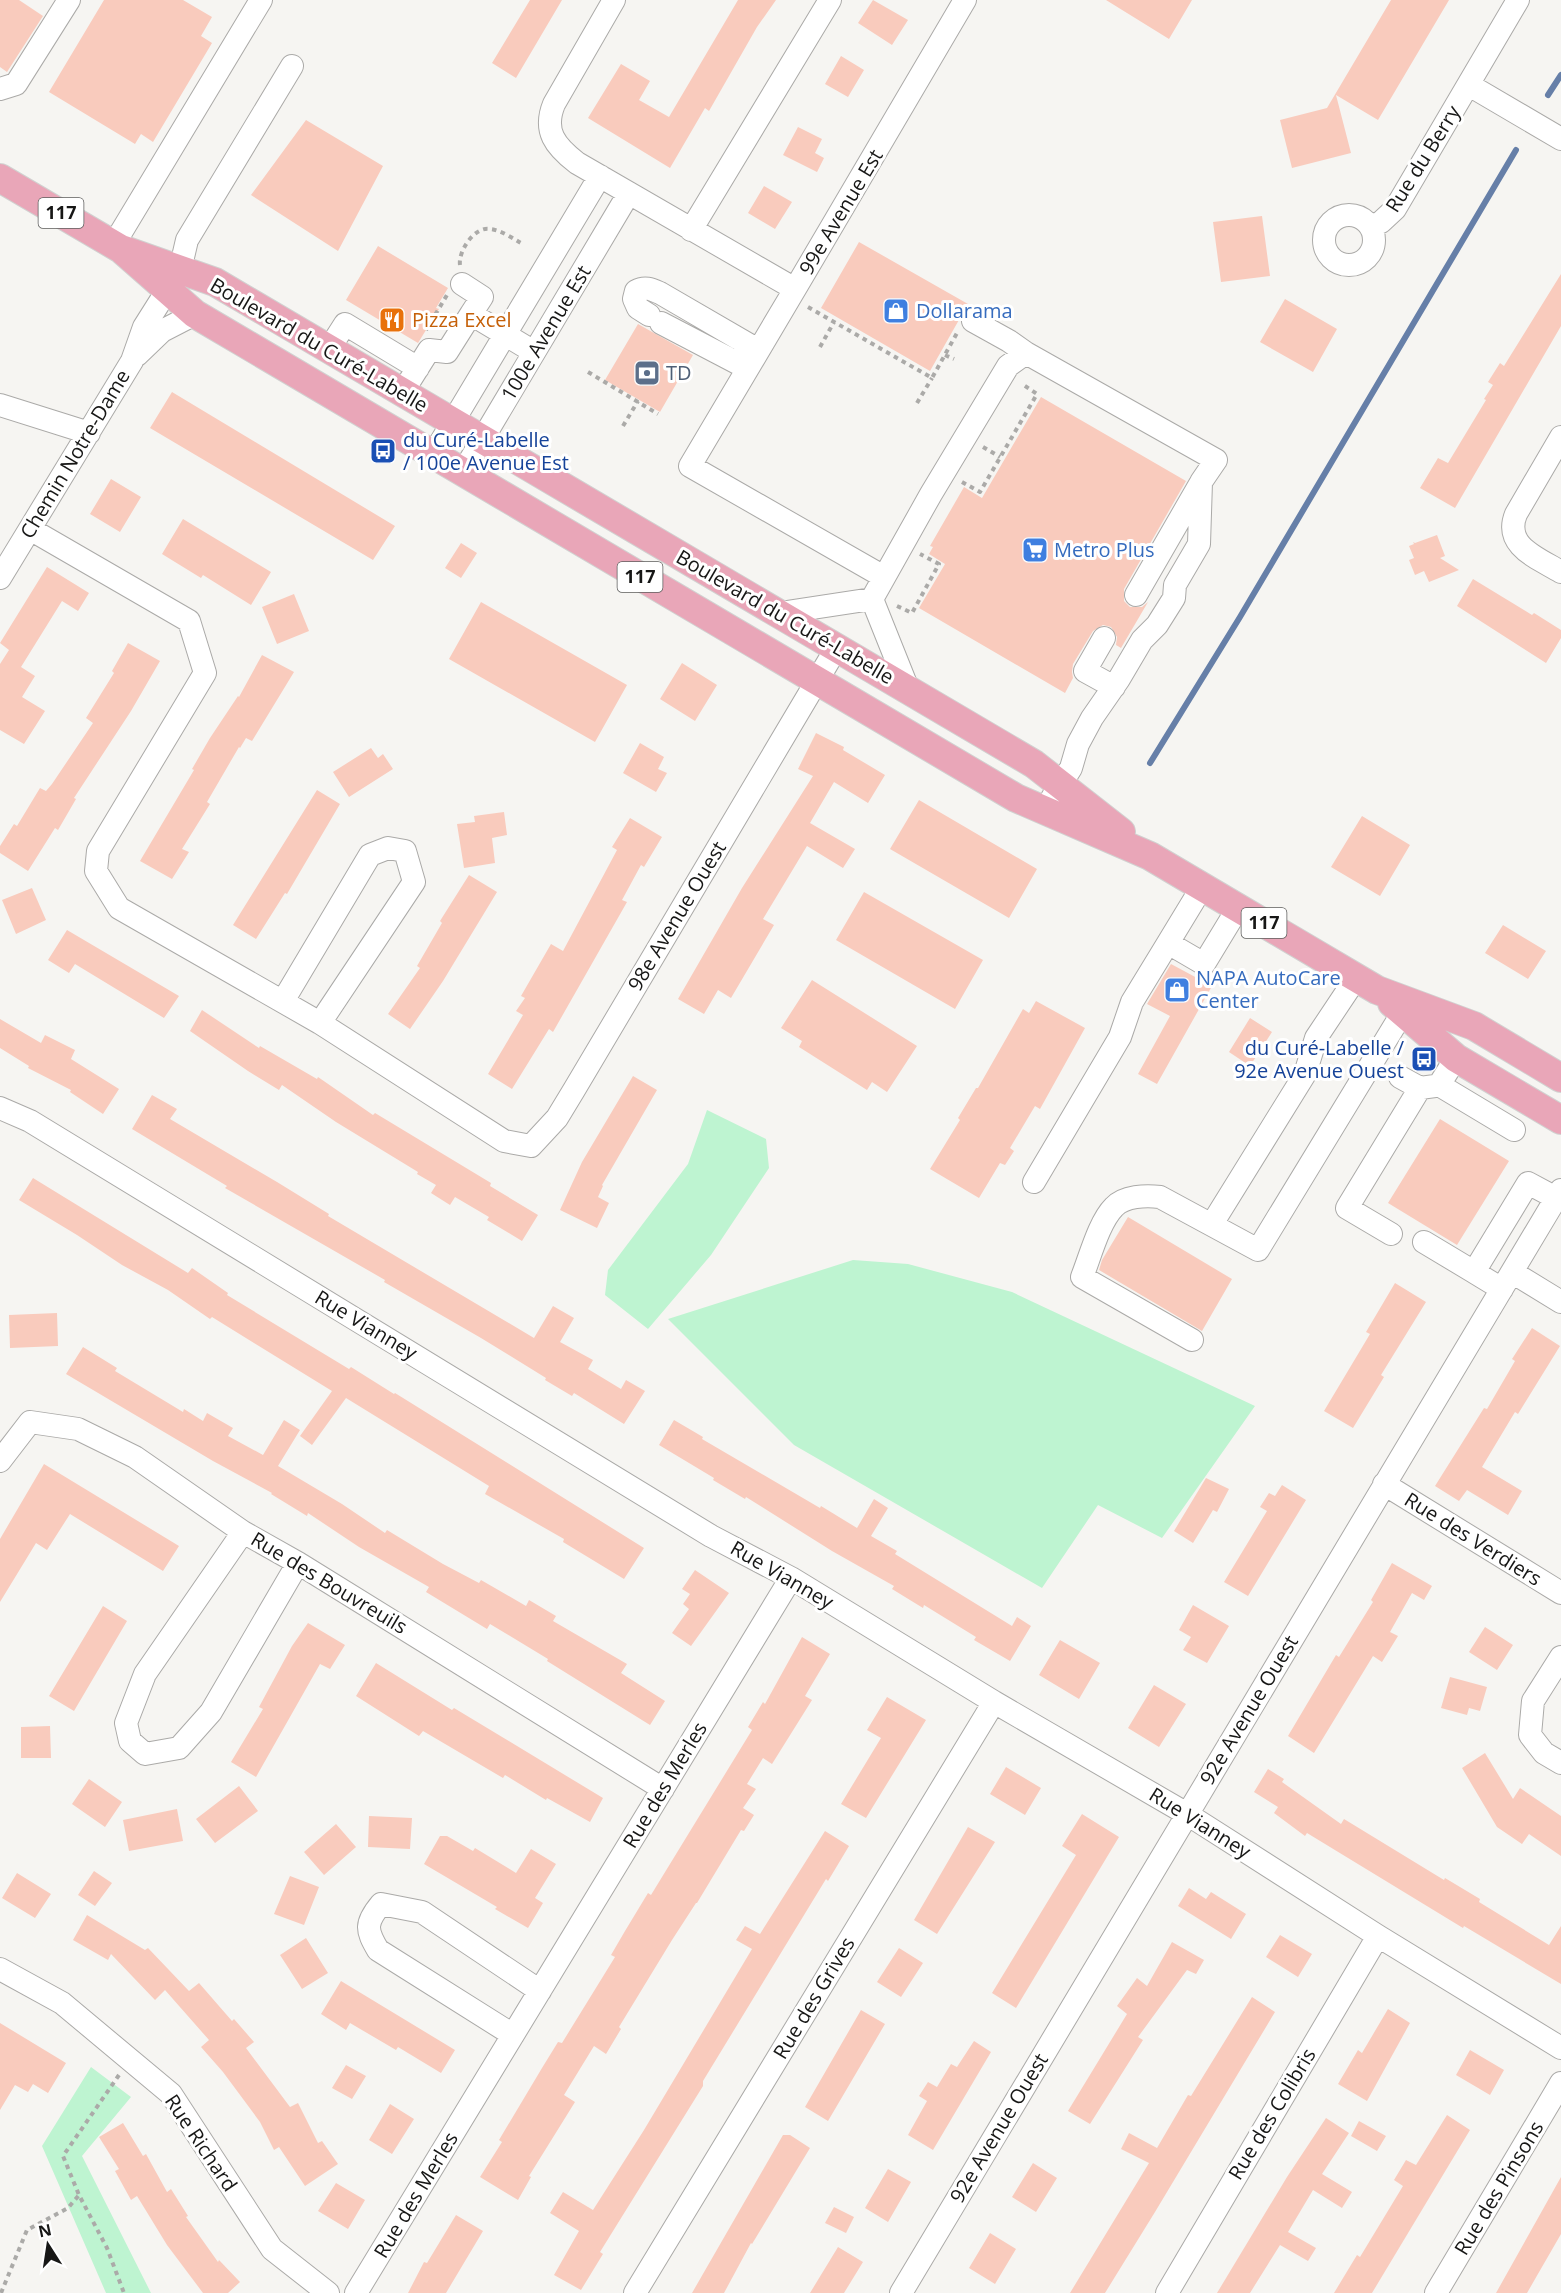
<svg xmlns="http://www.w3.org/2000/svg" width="1561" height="2293" font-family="'Open Sans',sans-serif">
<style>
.green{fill:#bef4d1}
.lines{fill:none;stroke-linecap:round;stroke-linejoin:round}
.stream{stroke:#667fa8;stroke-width:6}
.building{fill:#f9cbbd}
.minor-casing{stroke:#abaaa8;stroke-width:24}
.major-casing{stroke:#d1d1d0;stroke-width:30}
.path{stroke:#abaaa8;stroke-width:4;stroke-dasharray:4.5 4.5;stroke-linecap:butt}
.minor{stroke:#fff;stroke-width:22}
.major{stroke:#e9a6b8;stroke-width:28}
.labels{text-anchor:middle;stroke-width:6;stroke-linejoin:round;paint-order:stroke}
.shield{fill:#fff;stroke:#5d5d5c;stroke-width:1.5}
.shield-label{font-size:18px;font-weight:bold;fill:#171716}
.street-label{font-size:20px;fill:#171716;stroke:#fff}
.shop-label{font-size:20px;fill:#366cbe;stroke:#fff;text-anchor:start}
.food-label{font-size:20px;fill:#c56008;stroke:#fff;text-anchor:start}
.service-label{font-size:20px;fill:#4e5e75;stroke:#fff;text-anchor:start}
.transit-label{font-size:20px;fill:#164399;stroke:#fff;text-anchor:start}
</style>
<rect width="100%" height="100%" fill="#f6f5f2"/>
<path class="green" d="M707 1110 766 1139 769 1168 711 1255 648 1329 605 1295 608 1270 688 1164Z
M853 1260 908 1264 1012 1292 1255 1406 1162 1538 1098 1505 1042 1588 794 1445 668 1319Z
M91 2067 131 2097 82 2156 151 2293H106L42 2146Z"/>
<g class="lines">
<path class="stream" d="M1548 95 1561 75
M1150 763 1240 617 1516 150"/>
</g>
<path class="building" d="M0 0H19L43 16 7 72 0 67Z
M104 0H183L212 17 201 36 212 43 153 142 141 134 135 144 49 92Z
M530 0H562L516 78 492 63Z
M738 0H776L757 27 709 111 705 108 670 168 588 118 621 64 650 81 639 100 669 117Z
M873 0 908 20 892 45 858 23Z
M1106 0H1192L1169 39Z
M1391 0H1449L1378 120 1336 95 1351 153 1292 168 1280 120 1327 108Z
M841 56 864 70 848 97 825 84Z
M306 120 383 166 338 251 251 195Z
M798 127 822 139 815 153 824 158 817 172 783 155Z
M764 186 792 202 775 229 748 213Z
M1262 216 1270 276 1221 282 1213 222Z
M859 242 968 304 930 371 821 308Z
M378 246 448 288 436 308 439 309 418 343 346 300Z
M1561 274V326L1455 508 1420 488 1438 458 1448 463 1486 400 1484 399 1493 385 1488 382 1500 363 1504 366Z
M1285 299 1337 329 1313 372 1260 342Z
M638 324 693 355 660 412 605 380Z
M172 392 395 526 373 560 150 428Z
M1041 397 1186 481 1124 589V601L1130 607H1142L1148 602 1121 648 1116 645 1117 637 1111 627 1103 625 1093 631 1073 664 1072 672 1073 678 1065 693 919 608 945 564 929 554 933 547 930 546 964 487 982 498Z
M111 479 141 497 120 532 90 514Z
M183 519 271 572 251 605 203 575 201 578 162 554Z
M1437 535 1445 556 1440 558 1459 570 1429 582 1424 571 1415 575 1409 560 1414 558 1409 546 1414 544 1413 542 1415 543Z
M461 543 477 553 461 578 445 568Z
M47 567 89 593 78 611 62 601 21 667 35 676 22 697 45 711 24 744 0 730V664L9 650 0 643Z
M1473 579 1532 615 1534 613 1561 630V638L1546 663 1457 606Z
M294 594 309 631 277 644 262 607Z
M481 602 627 685 595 742 449 659Z
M128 643 160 661 131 711 74 798 76 799 58 830 55 828 28 871 0 853V846L14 824 17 826 40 788 46 791 52 784 93 723 86 718 114 673 112 671Z
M262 655 294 672 252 741 246 738 240 748 239 747 207 802 210 804 182 849 189 852 172 879 140 861 194 770 192 769 210 738 238 696 239 697Z
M682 663 717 685 695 721 660 699Z
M816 733 844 747 843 750 885 775 868 803 834 782 810 823 855 849 843 868 807 846 763 919 774 925 731 998 718 990 704 1014 678 999 742 888 813 776 798 769Z
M640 743 664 757 658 769 667 773 656 792 623 773Z
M371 748 378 758 383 754 393 769 349 797 333 772Z
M317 790 340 804 287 894 285 893 256 939 233 925Z
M919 800 1037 869 1009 918 890 849Z
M504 812 507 835 492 838 495 863 464 868 457 824 475 822 474 816Z
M1362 816 1410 845 1380 896 1331 867Z
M630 818 662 837 644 867 641 865 622 900 627 902 553 1032 549 1029 512 1089 488 1074 523 1015 516 1011 525 998 521 996 551 944 563 951 617 850 612 847Z
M469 875 497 892 443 981 410 1029 388 1014 420 968 417 966 442 923 440 921Z
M32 888 46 920 16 934 2 900Z
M864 892 983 960 955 1009 836 940Z
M1503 925 1546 951 1528 979 1485 953Z
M67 930 179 996 164 1018 75 964 69 973 48 960Z
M1171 964 1212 986 1157 1084 1138 1074 1170 1016 1147 1004Z
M812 980 917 1046 887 1092 872 1082 867 1090 799 1047 802 1041 781 1028Z
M1036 1001 1085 1028 1040 1109 1035 1106 1010 1148 1014 1151 1005 1165 1000 1163 979 1198 930 1169 960 1120 958 1118 976 1088H978L1023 1009 1029 1013Z
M202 1010 259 1048 260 1046 317 1079 318 1077 373 1115 375 1113 491 1183 490 1186 538 1215 522 1241 487 1220 489 1217 455 1197 450 1205 431 1193 436 1185 417 1174 418 1172 336 1122 282 1085 279 1090 248 1071 190 1031Z
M1250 1018 1272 1032 1250 1066 1229 1052Z
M0 1019 41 1043 45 1035 75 1050 71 1059 119 1089 103 1114 70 1092 71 1090 28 1068 29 1066 0 1048Z
M633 1076 657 1090 602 1185 603 1186 598 1197 609 1203 597 1228 560 1210 582 1162Z
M152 1095 177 1109 170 1119 277 1182 329 1214 328 1216 534 1338 553 1306 574 1318 560 1342 593 1360 588 1369 621 1389 626 1380 645 1391 624 1424 574 1393 572 1396 545 1380 546 1378 481 1338 384 1282 385 1280 225 1188 227 1186 132 1129Z
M1440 1119 1509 1161 1457 1245 1388 1203Z
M33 1178 188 1273 192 1268 228 1293 227 1295 349 1369 351 1367 394 1394 395 1393 644 1548 624 1579 563 1542 564 1539 485 1494 489 1486 346 1398 312 1445 300 1436 332 1391 212 1317 210 1319 168 1290 122 1265 77 1235 19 1200Z
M1128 1217 1232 1279 1202 1331 1099 1270 1102 1260Z
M1395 1283 1426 1302 1381 1375 1384 1377 1353 1428 1324 1411 1370 1334 1366 1332Z
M57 1313 58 1346 10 1348 9 1315Z
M1532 1328 1560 1346 1518 1414 1515 1412 1482 1467 1522 1491 1508 1515 1467 1490 1459 1501 1435 1486 1484 1408 1487 1409 1515 1361 1512 1359Z
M83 1347 117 1368 115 1371 183 1412 184 1409 203 1421 207 1413 233 1428 228 1436 263 1455 284 1420 300 1430 278 1466 342 1504 385 1533 387 1530 443 1564 479 1583 481 1580 526 1606 529 1600 556 1616 553 1621 627 1664 621 1673 665 1701 650 1725 547 1661 548 1659 490 1624 487 1629 426 1592 429 1587 359 1547 308 1513 307 1516 271 1494 272 1493 213 1461 66 1374Z
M674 1420 703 1437 702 1439 820 1508 821 1506 857 1528 874 1499 888 1508 871 1536 897 1551 895 1554 1012 1626 1017 1617 1031 1626 1010 1661 974 1640 976 1637 924 1605 923 1608 892 1589 894 1586 832 1551 746 1497 745 1499 713 1480 714 1478 659 1445Z
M44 1464 179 1546 163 1571 70 1514 47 1550 36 1543 0 1602V1539Z
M1206 1478 1229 1489 1217 1512 1213 1510 1193 1543 1174 1531Z
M1282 1485 1306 1500 1248 1596 1224 1582 1267 1511 1260 1507 1269 1493 1275 1496Z
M1392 1563 1432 1586 1424 1600 1412 1593 1390 1632 1398 1636 1382 1662 1373 1656 1314 1753 1288 1736 1336 1655 1339 1657 1373 1602 1371 1600Z
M695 1570 729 1593 691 1646 672 1633 689 1609 683 1604 690 1594 682 1589Z
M1193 1605 1229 1626 1207 1663 1183 1650 1191 1637 1179 1630Z
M103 1606 127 1621 74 1711 49 1696Z
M308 1623 345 1645 330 1669 320 1664 256 1777 231 1762 263 1709 259 1707 292 1646Z
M1485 1627 1513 1645 1497 1670 1469 1652Z
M802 1637 830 1654 805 1696 812 1700 772 1764 763 1758 747 1784 756 1789 743 1808 754 1815 744 1831 741 1830 697 1903H696L672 1940 619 2027 621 2029 606 2054 594 2046 564 2095 575 2102 529 2176 531 2177 518 2200 480 2177 502 2142 499 2140 542 2068 558 2042 562 2043 615 1957 611 1955 625 1931 648 1893 651 1895 752 1730 748 1727 763 1702 765 1704Z
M1060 1640 1100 1663 1079 1699 1039 1675Z
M376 1663 452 1710 454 1708 603 1798 590 1822 547 1798 546 1800 505 1775 503 1778 423 1731 419 1736 356 1696Z
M1450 1677 1487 1687 1480 1711 1469 1708 1467 1715 1441 1708Z
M1154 1685 1186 1704 1159 1747 1128 1728Z
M887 1697 926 1720 866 1818 841 1804 881 1738 867 1730Z
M50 1726 51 1758H21V1727Z
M1485 1753 1513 1799 1520 1788 1561 1816V1856L1529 1834 1522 1844 1497 1827 1462 1768Z
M1006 1767 1041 1788 1025 1815 990 1794Z
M1268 1769 1284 1779 1282 1782 1341 1824 1344 1819 1444 1880 1445 1878 1480 1899 1479 1902 1549 1945 1561 1926V1984L1464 1926 1463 1928 1307 1833 1305 1836 1274 1813 1278 1807 1254 1792Z
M89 1779 122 1802 105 1827 72 1804Z
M239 1786 258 1811 215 1843 196 1819Z
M177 1809 183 1841 129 1851 123 1820Z
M1082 1814 1119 1837 1016 2008 992 1993 1076 1855 1062 1846Z
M369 1816 412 1818 410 1849 368 1847Z
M336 1824 356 1847 324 1875 304 1852Z
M968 1827 995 1842 937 1934 914 1920Z
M825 1831 849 1846 828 1881 826 1879 703 2081V2086L600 2252 603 2254 581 2290 554 2275 579 2231 550 2213 563 2192 593 2210 644 2130 752 1949 736 1940 745 1926 760 1934Z
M440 1836H447L473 1851 475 1848 516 1873 531 1849 556 1864 535 1898 543 1903 528 1928 495 1909 497 1907 424 1864Z
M94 1871 112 1883 95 1906 78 1895Z
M17 1873 51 1894 35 1918 2 1898Z
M290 1876 319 1887 304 1925 274 1914Z
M1189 1888 1206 1899 1211 1892 1246 1914 1231 1939 1178 1906Z
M87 1915 145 1950 148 1948 189 1991 199 1983 232 2021 234 2019 254 2042 246 2048 290 2107 298 2103 318 2143 322 2141 338 2164 305 2186 279 2147 274 2150 260 2122 223 2072 201 2047 209 2040 165 1990 155 2000 111 1954 108 1960 73 1940Z
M1280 1935 1312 1954 1298 1977 1266 1957Z
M306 1938 328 1973 302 1989 280 1955Z
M1172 1942 1204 1960 1196 1974 1187 1970 1138 2037 1143 2040 1090 2124 1068 2111 1127 2014 1117 2006 1137 1978 1147 1986Z
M899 1948 923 1963 901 1997 877 1982Z
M341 1981 455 2050 441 2073 398 2047 396 2050 350 2023 346 2030 321 2014Z
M1252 1997 1275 2012 1155 2212 1105 2293H1070L1149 2163 1121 2149 1129 2133 1157 2148 1188 2095 1191 2096Z
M1388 2009 1410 2023 1367 2101 1338 2084 1358 2050 1362 2053Z
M861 2010 885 2024 828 2121 805 2107Z
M0 2023 66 2063 48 2093 33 2084 28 2092 15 2085 0 2110Z
M974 2041 991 2052 933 2150 908 2135 927 2101 919 2096 928 2082 937 2087 951 2064 957 2067Z
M1470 2050 1504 2070 1490 2095 1456 2075Z
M346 2065 366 2076 352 2099 332 2088Z
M390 2104 414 2119 392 2154 369 2140Z
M1447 2115 1470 2130 1372 2293H1334L1357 2255 1360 2257 1403 2186 1394 2180 1406 2160 1416 2165Z
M1326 2118 1349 2133 1322 2174 1352 2192 1342 2208 1313 2190 1288 2232 1316 2248 1308 2261 1280 2245 1250 2293H1217L1287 2177Z
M1359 2121 1386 2136 1377 2151 1351 2136Z
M123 2123 143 2156 146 2154 167 2192 171 2189 188 2216 186 2217 218 2262 219 2260 240 2282 228 2293H203L167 2245 137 2196 131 2200 115 2171 119 2169 99 2137Z
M783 2135H790L810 2148 752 2244 751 2243 724 2293H692Z
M1033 2163 1057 2178 1036 2212 1012 2197Z
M888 2169 911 2182 888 2222 865 2208Z
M1561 2177V2234L1527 2293H1496Z
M336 2183 365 2200 348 2229 318 2211Z
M834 2207 854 2217 846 2233 825 2223Z
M456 2215 483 2231 446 2293H408L424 2262 427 2263Z
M990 2233 1016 2249 995 2284 969 2268Z
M838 2247 863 2262 844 2293H810Z"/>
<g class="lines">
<g class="minor-casing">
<path id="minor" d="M614 0 554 104C543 131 555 146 577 163L795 289 965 0
M1469 85 1561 139
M0 89 16 84 69 0
M1324 240a25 25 0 1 1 50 0a25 25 0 1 1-50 0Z
M1371 227 1381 222 1395 209 1518 0
M691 230 830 0
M114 244 261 0
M462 284 482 297 471 314
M795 289 690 466 884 577
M649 315 638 308 634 299 636 291C645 286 651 289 660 293L758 350
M973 321 1009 341 1026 353
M661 323 747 368
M329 349 345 324 418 368
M137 355 162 331 195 314
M402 393 429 350 447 352 471 314 534 352
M0 405 89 433
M1561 437 1516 514C1503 546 1538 558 1561 572
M433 455 600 176
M463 472 629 193
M30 529 189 621 205 673 98 851 96 871 119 908 320 1023 504 1141 531 1146 557 1118 574 1090 837 647
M0 578 132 361 144 327 180 270 187 240 292 66
M1136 595 1200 484
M780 613 872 599
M1104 638 1085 671 1114 687
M908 689 872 599 931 494 1008 366 1026 353 1216 460 1201 482 1199 544 1175 585 1174 598 1157 625 1142 640 1119 679 1092 718 1078 744 1071 768 1052 798
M1202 887 1168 943 1204 964 1238 908
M283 1001 370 855 388 848 405 851 414 882 320 1023
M1456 1058 1439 1085 1514 1130
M1400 1077 1420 1088 1435 1086
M0 1108 30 1121 711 1536 791 1578 994 1702 1187 1814 1378 1936 1561 2048
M1034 1182 1120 1037 1132 1002 1168 943
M1212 1224 1305 1074 1316 1038 1356 978
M1391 1234 1347 1208 1420 1088
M1424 1242 1474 1272
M1512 1272 1561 1302
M1502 1289 1474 1272 1528 1183 1556 1198
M1192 1340 1082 1277C1090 1257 1099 1222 1114 1207 1124 1196 1146 1195 1160 1197L1258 1250 1409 1002
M0 1461 30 1422 78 1429 135 1457 243 1532 298 1563 663 1789
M1384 1484 1561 1593
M243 1532 145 1674 126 1723 130 1741 145 1754 179 1748 211 1712 298 1563
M1561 1657 1533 1701 1530 1735 1544 1753 1561 1763
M0 1969 62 2003 171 2094 272 2249 328 2293
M513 2035 378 1950C366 1930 365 1923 381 1904L422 1912 540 1991
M356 2293 791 1578
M635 2293 994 1702
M901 2293 1561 1190
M1167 2293 1378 1936
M1436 2293 1561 2083"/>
</g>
<g class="major-casing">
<path id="major" d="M0 178 121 249 215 282 1034 764 1121 832
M121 249 195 314 1016 798 1150 856 1377 990 1474 1026 1561 1078
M1392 1003 1456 1058 1561 1120"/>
</g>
<path class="path" d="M460 265C458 252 474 226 490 229 501 230 512 238 521 243
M808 307 932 378 957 333
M426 330 447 295
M820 347 834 322
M945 355 954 359
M588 372 658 414
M917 403 932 378
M623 426 638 401
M983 447 1000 457
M962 482 980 492 1037 394 1022 384
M897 606 912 613 939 564 920 554
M119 2075 63 2156 79 2195 107 2248 124 2293
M1 2293 27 2230 68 2208 79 2195"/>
<use href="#minor" class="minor"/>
<use href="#major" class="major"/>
</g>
<defs>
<g id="shop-square" transform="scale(1.35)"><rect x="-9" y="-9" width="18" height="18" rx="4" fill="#3f7fe0" stroke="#fff"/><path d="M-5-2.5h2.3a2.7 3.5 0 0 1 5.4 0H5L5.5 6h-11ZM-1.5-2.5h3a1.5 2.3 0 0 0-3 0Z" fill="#fff"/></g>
<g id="restaurant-square" transform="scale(1.35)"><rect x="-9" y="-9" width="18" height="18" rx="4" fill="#e8710a" stroke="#fff"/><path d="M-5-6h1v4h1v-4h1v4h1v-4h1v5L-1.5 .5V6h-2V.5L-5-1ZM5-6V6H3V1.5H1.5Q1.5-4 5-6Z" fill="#fff"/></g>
<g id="bank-square" transform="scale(1.35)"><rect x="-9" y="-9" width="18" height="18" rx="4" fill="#5c6f8a" stroke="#fff"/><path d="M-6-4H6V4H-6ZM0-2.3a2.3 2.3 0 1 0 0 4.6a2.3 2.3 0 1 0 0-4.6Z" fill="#fff"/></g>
<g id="bus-square" transform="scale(1.35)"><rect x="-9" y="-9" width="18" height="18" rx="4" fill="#1a4fb4" stroke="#fff"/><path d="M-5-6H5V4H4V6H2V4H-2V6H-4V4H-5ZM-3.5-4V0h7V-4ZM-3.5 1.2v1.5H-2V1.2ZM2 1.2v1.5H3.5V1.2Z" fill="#fff"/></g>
<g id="supermarket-square" transform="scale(1.35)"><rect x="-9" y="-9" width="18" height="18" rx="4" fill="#3f7fe0" stroke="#fff"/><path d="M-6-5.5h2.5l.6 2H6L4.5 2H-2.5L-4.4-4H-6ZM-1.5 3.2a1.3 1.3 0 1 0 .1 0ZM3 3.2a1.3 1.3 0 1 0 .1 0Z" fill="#fff"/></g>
</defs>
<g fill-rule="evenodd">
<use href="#shop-square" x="896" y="311"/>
<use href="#restaurant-square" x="392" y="320"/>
<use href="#bank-square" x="647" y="373"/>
<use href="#bus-square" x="383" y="451"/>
<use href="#supermarket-square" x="1035" y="550"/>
<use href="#shop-square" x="1177" y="990"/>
<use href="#bus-square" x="1424" y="1059"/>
</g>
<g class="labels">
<g class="shield">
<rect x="38.5" y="198" width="45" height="30" rx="4.5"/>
<rect x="617.5" y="562" width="45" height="30" rx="4.5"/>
<rect x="1241.5" y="908" width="45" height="30" rx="4.5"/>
</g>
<g class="shield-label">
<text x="61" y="219">117</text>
<text x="640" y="583">117</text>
<text x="1264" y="929">117</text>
</g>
<g class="street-label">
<text transform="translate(1423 159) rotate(-58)" y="7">Rue du Berry</text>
<text transform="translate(841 212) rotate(-59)" y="7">99e Avenue Est</text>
<text transform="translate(546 333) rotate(-59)" y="7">100e Avenue Est</text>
<text transform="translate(319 345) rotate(30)" y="7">Boulevard du Curé-Labelle</text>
<text transform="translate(75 454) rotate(-59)" y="7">Chemin Notre-Dame</text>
<text transform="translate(785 617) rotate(30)" y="7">Boulevard du Curé-Labelle</text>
<text transform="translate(677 916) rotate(-59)" y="7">98e Avenue Ouest</text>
<text transform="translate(366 1325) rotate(31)" y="7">Rue Vianney</text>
<text transform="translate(1473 1539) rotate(32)" y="7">Rue des Verdiers</text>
<text transform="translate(782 1575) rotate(30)" y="7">Rue Vianney</text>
<text transform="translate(329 1583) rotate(31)" y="7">Rue des Bouvreuils</text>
<text transform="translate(1249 1710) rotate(-59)" y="7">92e Avenue Ouest</text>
<text transform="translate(665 1785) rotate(-59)" y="7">Rue des Merles</text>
<text transform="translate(1200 1823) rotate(32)" y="7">Rue Vianney</text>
<text transform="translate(814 1998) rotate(-59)" y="7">Rue des Grives</text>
<text transform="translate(1272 2114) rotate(-59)" y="7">Rue des Colibris</text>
<text transform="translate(999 2128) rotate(-59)" y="7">92e Avenue Ouest</text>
<text transform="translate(201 2143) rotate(56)" y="7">Rue Richard</text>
<text transform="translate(1499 2188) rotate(-59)" y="7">Rue des Pinsons</text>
<text transform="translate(416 2195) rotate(-59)" y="7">Rue des Merles</text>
</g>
<g class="shop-label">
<text x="916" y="318">Dollarama</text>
<text x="1054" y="557">Metro Plus</text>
<text x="1196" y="985">NAPA AutoCare<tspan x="1196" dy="23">Center</tspan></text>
</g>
<g class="food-label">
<text x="412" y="327">Pizza Excel</text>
</g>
<g class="service-label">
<text x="666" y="380">TD</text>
</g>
<g class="transit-label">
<text x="403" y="447">du Curé-Labelle<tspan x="403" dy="23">/ 100e Avenue Est</tspan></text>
<text x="1404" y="1055" text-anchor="end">du Curé-Labelle /<tspan x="1404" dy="23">92e Avenue Ouest</tspan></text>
</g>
</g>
<g transform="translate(48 2245) rotate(348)" stroke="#ffffff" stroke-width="4.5" paint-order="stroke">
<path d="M0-4.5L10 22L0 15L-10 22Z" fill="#171716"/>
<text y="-9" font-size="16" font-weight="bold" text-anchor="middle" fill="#171716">N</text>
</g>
</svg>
